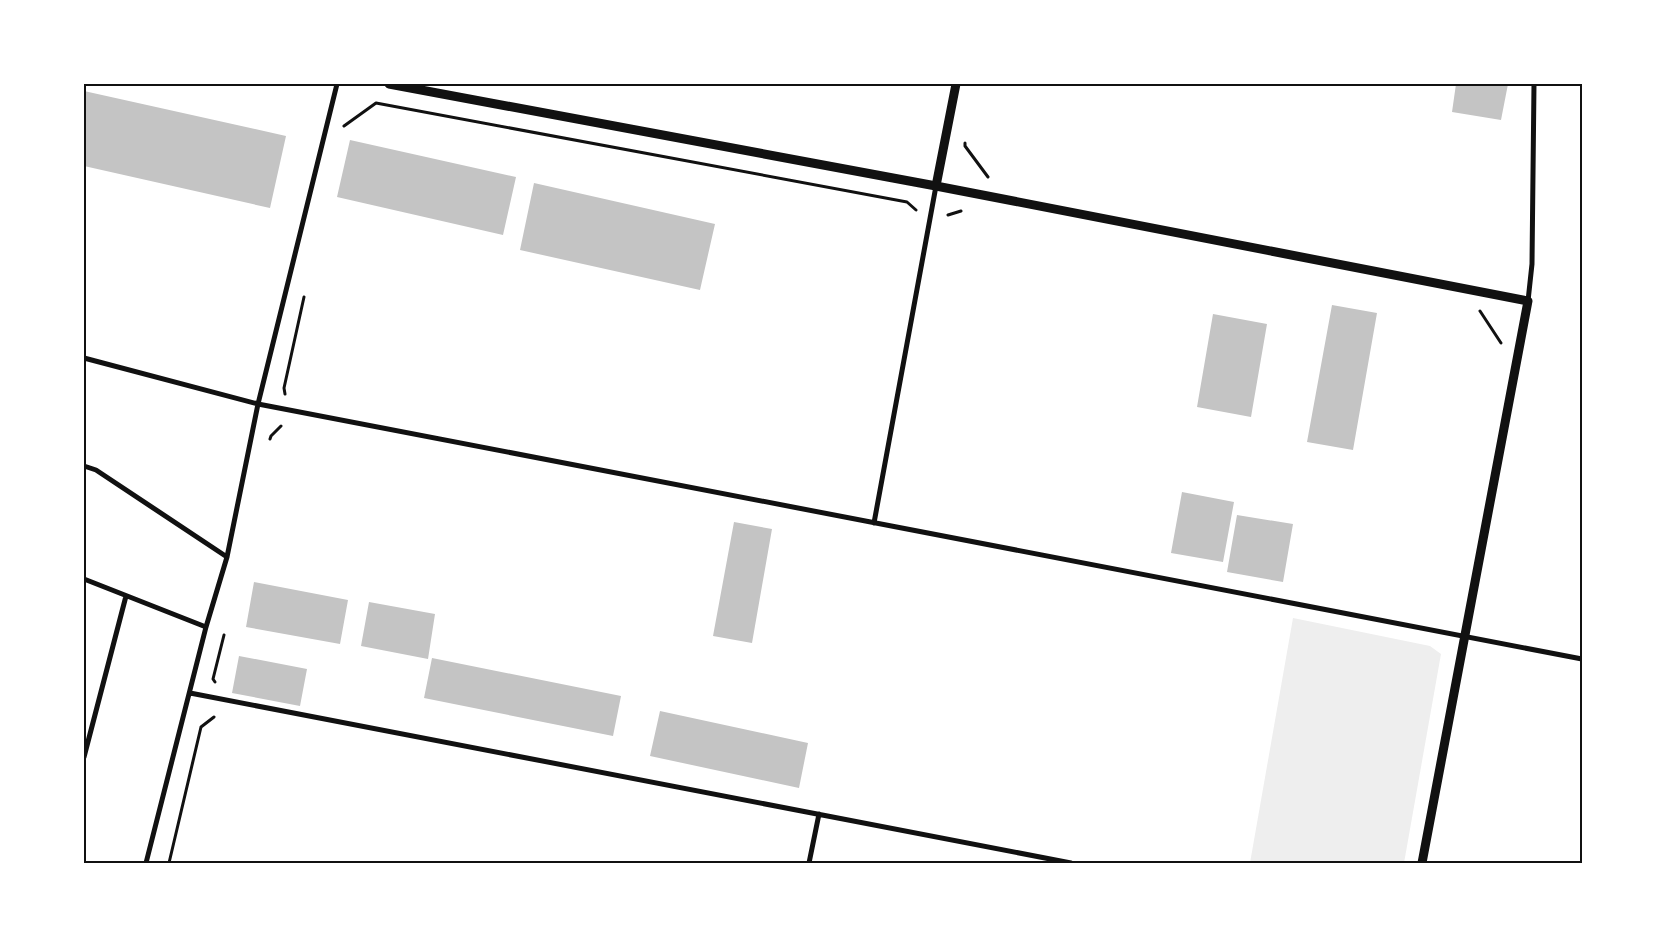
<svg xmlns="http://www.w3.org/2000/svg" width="1666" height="947" font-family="'Sofia Sans Condensed',sans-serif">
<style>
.green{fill:#eee}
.building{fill:#c4c4c4}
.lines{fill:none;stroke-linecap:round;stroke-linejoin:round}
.path{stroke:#111;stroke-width:3}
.minor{stroke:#111;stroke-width:5}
.tertiary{stroke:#111;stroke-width:9}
.neatline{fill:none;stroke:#111;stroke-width:2}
</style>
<rect width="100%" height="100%" fill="#fff"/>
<path class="green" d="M1293 618 1430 646 1441 654 1404 863H1250Z"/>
<path class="building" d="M1456 84H1508L1501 120 1452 112Z
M84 91 286 136 270 208 84 166Z
M350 140 516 177 503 235 337 197Z
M534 183 715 224 700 290 520 250Z
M1332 305 1377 313 1353 450 1307 442Z
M1213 314 1267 324 1251 417 1197 407Z
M1182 492 1234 502 1223 562 1171 553Z
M1237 515 1293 524 1283 582 1227 572Z
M734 522 772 529 752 643 713 636Z
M254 582 348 600 340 644 246 627Z
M369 602 435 614 428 659 361 646Z
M239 656 307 669 300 706 232 693Z
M432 658 621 696 613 736 424 698Z
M660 711 808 743 799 788 650 756Z"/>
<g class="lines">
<path class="path" d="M344 126 376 103 907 202 916 210
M965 143V146L988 177
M948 215 961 211
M1480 311 1501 343
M285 394 284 388 304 297
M270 439 271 436 281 426
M215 682 213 679 224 635
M169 863 201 727 214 717"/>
<path class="minor" d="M1528 301 1532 264 1534 84
M84 358 258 404 1582 659
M84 466 96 470 227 557
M874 523 936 186
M84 579 206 627
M190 693 1071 863
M84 757 126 596
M146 863 206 627 227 557 258 404 337 84
M809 863 819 814"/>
<path class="tertiary" d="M389 84 936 186 1528 301 1422 863
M936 186 956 84"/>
</g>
<rect width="1666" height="947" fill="none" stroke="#ffffff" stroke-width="170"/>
<rect x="85" y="85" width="1496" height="777" class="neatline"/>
</svg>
